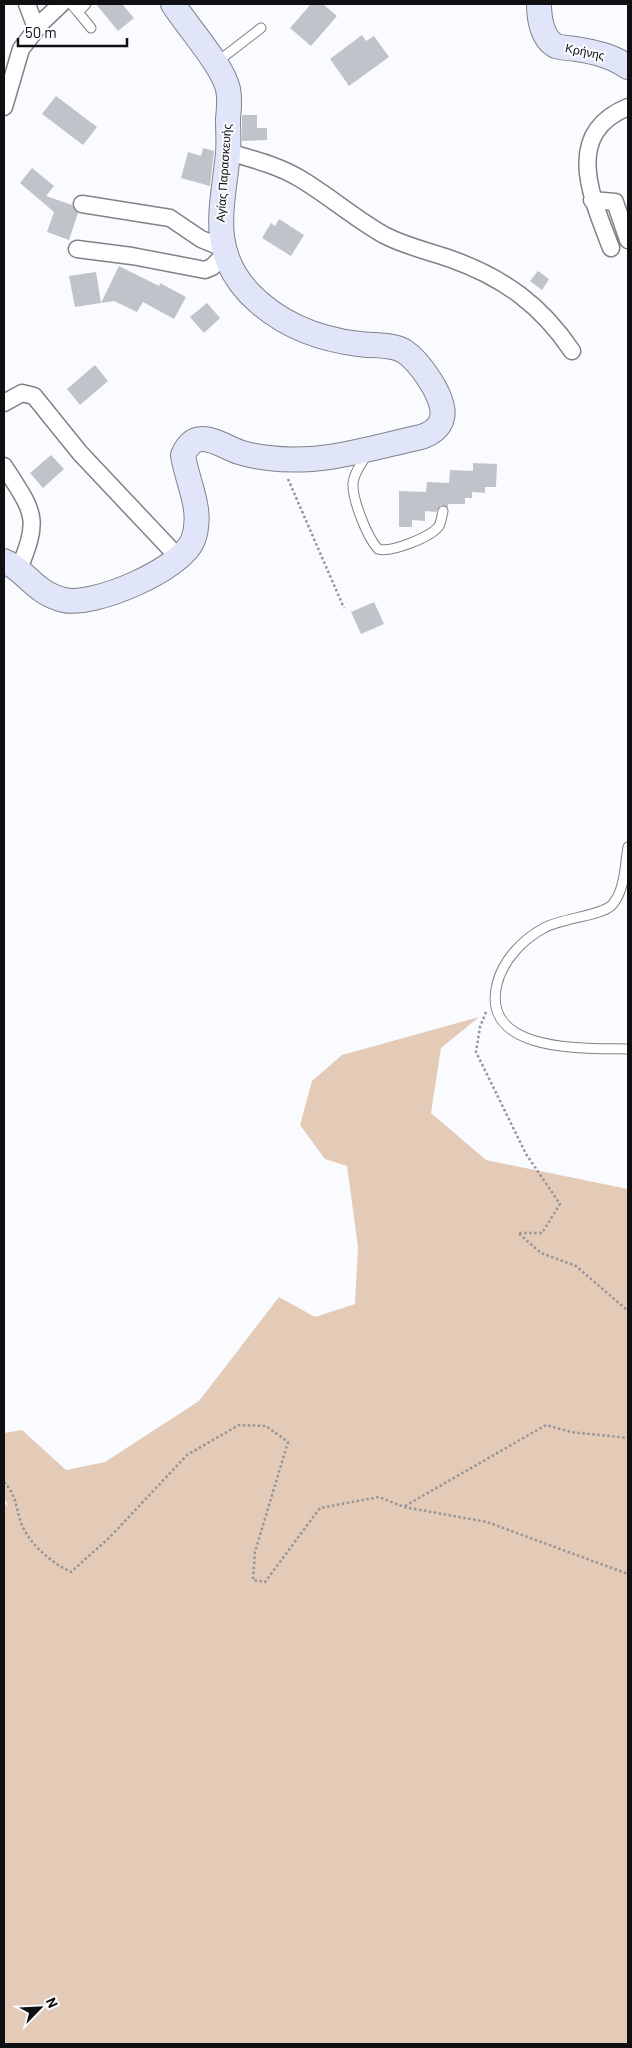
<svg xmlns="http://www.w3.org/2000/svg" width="632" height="2048" font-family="Barlow,sans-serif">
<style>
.green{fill:#e3cbb8}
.building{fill:#c1c3cb}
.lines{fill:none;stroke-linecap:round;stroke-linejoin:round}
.lane-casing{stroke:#808289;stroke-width:11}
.street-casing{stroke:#808289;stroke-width:19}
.secondary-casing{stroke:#808289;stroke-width:26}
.path{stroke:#959699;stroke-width:2.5;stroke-dasharray:2.5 2.5;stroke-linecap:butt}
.lane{stroke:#fff;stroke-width:9}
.street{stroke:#fff;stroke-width:16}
.secondary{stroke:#e1e5f9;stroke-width:24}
.labels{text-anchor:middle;stroke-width:4;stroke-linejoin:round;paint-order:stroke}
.street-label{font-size:12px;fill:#101013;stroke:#fafbfe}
</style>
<rect width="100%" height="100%" fill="#fafbfe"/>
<path class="green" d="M479 1017 441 1048 431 1113 486 1160 628 1189V2044H4V1503L8 1506 4 1498V1433L22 1430 66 1470 105 1462 199 1401 279 1297 315 1317 355 1304 358 1247 347 1166 325 1159 300 1125 312 1081 342 1055Z"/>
<path class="building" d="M96 4H122L134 18 118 31Z
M311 4H323L337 16 311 46 290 28Z
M362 35 366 41 374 36 389 57 349 86 330 59Z
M56 96 97 127 83 145 42 114Z
M242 115H257V128H267V140L242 141Z
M203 148 214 151 210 186 181 178 188 152 201 156Z
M32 168 54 186 46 196 72 205 78 213 69 240 47 232 54 212 20 183Z
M279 219 304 235 291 256 262 238 271 223 275 226Z
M119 266 159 286 160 283 186 297 174 319 143 302 137 312 114 301 101 303Z
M538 271 549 279 542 290 530 281Z
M96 272 101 303 75 307 69 276Z
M207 303 220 318 204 333 190 317Z
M95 365 108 381 80 405 67 389Z
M51 455 64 469 43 488 30 473Z
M473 463 497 464 496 487H485V493L472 492V498H465V504H448V508L441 505 436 512 425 511V521L412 520V527H399V491L426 492 427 482 449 483 450 470 473 471Z
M374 602 384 624 361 634 351 612Z"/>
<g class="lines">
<g class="lane-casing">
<path id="lane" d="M71 4 78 12 86 4
M78 12 91 28
M217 62 261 28
M367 454C362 463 354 472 353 483 352 499 367 537 378 549 391 553 431 537 439 526 441 522 442 516 443 511
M628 847C625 864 625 891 612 905 601 916 562 918 544 928 523 939 503 960 497 984 480 1054 587 1048 628 1049"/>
</g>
<g class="street-casing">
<path id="street" d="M27 4 36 28
M4 107 21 49 41 23 61 4
M228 152C252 159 277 165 299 178 328 195 354 218 384 235 405 246 428 251 451 259 504 278 541 305 572 351
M592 200 615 202 628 240
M82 204 170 218 201 239 223 248
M611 248C592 198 562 134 628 107
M77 249 132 256 205 270 212 267 225 254
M4 403 22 393 34 396 80 453 179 558
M4 466C34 513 41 517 18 571"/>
</g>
<g class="secondary-casing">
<path id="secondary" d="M539 4C539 18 542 39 556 46 562 48 570 48 576 49 595 52 612 56 628 67
M4 561C26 570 34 593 64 600 94 607 182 569 193 540 204 510 187 483 183 455 196 425 219 445 239 452 248 455 259 457 269 458 321 465 371 448 421 437 430 434 440 428 442 418 447 399 419 361 404 351 391 344 374 346 359 344 317 339 279 324 249 293 208 249 223 206 228 153 229 142 228 130 228 119 229 110 230 98 228 89 223 66 187 26 173 4"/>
</g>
<path class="path" d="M288 479 344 608
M486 1012 480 1027 476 1052 526 1154 560 1204 542 1233H518L541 1253 576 1266 628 1311
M4 1482C15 1494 16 1505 20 1520 27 1542 51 1563 71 1572L109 1538 187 1455 239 1425 266 1426 288 1442 255 1552 253 1580 265 1582 320 1508 379 1497 404 1507 487 1522 628 1574
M405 1506 546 1425 571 1432 628 1438"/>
<use href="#lane" class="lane"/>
<use href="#street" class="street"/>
<use href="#secondary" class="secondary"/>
</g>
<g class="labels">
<g class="street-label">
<text transform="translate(585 52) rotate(12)" y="4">Κρήνης</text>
<text transform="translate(224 173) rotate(-86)" y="4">Αγίας Παρασκευής</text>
</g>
</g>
<rect width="632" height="2048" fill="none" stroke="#101013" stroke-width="10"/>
<g transform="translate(40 2008) rotate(66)" stroke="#fafbfe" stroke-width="4" paint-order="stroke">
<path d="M0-4L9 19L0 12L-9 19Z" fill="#101013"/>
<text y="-8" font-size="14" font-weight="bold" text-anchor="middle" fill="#101013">N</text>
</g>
<path d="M18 38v8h109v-8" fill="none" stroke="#101013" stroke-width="2.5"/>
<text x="25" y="38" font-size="15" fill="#101013" stroke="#fafbfe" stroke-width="4" paint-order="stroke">50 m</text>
</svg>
